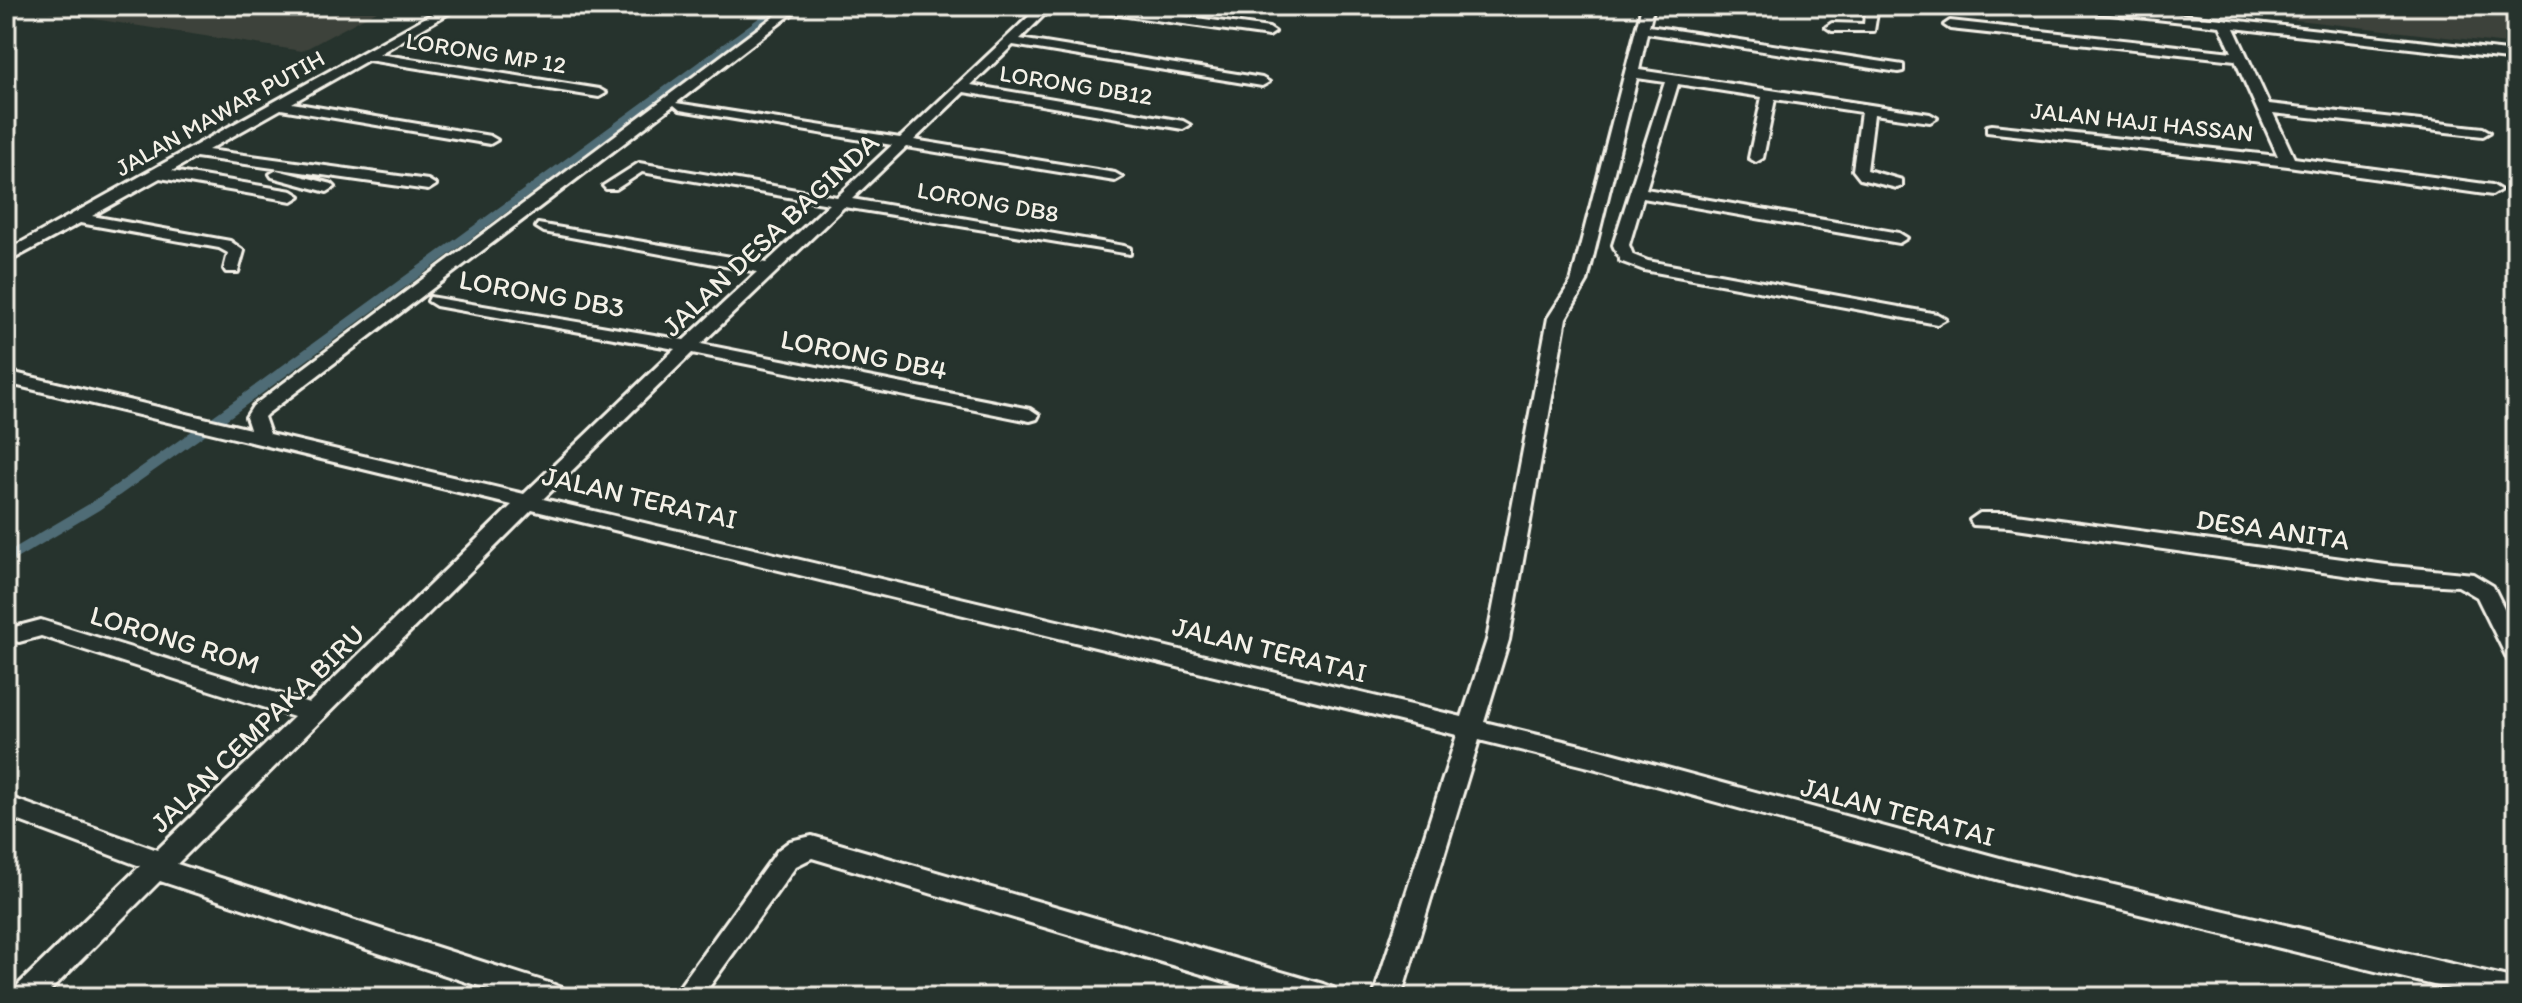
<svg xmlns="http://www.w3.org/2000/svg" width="2522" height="1003" font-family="Itim,sans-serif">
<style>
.built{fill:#3c423a}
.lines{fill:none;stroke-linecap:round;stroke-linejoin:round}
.canal{fill:#506c76;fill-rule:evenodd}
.minor-casing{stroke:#f4f1e8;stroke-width:6}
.minor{fill:#26332d;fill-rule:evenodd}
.labels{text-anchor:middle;stroke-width:6;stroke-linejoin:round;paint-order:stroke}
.far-street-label{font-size:24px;fill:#f4f1e8;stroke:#26332d}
.street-label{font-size:28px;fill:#f4f1e8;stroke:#26332d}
</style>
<rect width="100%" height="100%" fill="#26332d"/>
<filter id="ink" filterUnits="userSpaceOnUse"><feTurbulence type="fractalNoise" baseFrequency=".0125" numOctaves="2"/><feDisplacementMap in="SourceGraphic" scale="16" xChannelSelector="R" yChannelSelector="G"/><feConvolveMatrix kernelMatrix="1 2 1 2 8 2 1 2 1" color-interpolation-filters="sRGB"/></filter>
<g filter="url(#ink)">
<path class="built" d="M17 6H386L302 51 15 7Z
M2174 6H2516V45Z"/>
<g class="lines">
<path class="canal" d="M775 6H785L230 417 99 510 6 565V553L89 504 220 411Z"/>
<g class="minor-casing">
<path id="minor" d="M6 6H13L6 11Z
M446 6H461L379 54 599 89 606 93 599 97 368 60 292 103 490 136 497 140 490 144 281 109 208 150 428 180 436 185 428 190 196 157 172 171 292 191 300 196 292 201 160 178 92 216 230 241 244 251 238 272H226L224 269 228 253 219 248 80 223 6 263V251Z
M788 6H802L676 103 900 138 1040 6H1053L1020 39 1262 78 1269 82 1262 86 1013 45 971 85 1183 121 1190 125 1183 129 964 92 914 140 1115 173 1122 177 1115 181 906 147 852 199 1124 246 1130 248V254L844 207 701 344 1030 409 1039 415 1037 419 1030 421 692 353 543 499 1462 717 1487 640 1548 318 1571 282 1642 6H1654L1649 26 1903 65V71L1898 72 1647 33 1639 70 1930 114 1937 118 1930 122 1874 114 1867 170 1902 180V186L1897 188 1860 179 1853 170 1861 112 1775 99 1763 158 1756 162 1749 158 1762 97 1678 84 1646 189 1899 233 1907 238 1899 243 1643 198 1629 245 1633 255 1648 261 1937 314 1946 319 1937 324 1644 270 1620 261 1613 245 1665 82 1637 78 1587 282 1566 318 1509 640 1484 722 1593 748 2011 861 2516 979V997H2483L2011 883 1593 768 1479 740 1401 997H1373L1457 735 532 510 177 864 552 984 562 988 566 997H512L160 881 44 997H11L15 988 140 866 6 816V796L157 850 294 717 41 636 19 642 11 640 8 634 11 628 41 620 309 703 512 505 6 383V371L250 429 246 417 253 406ZM674 105 680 110 892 145 837 197 639 163 603 186 606 189H616L642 172 829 204 766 263 538 224 536 227 544 232 757 272 684 340 430 297 428 301 436 306 675 349 524 494 270 434 264 417 267 414Z
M1078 6H1110L1269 28 1275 32 1269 36 1084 10Z
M1866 6H1878L1874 31H1832L1826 27 1832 23 1864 24Z
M2067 6H2106L2516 52V60L2234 28 2269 104 2483 128 2490 132 2483 136 2273 113 2294 158 2492 185 2500 190 2492 195 2288 166 1987 132V126L1992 125 2278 156 2235 60 1950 29 1944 25 1950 21 2232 52 2220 26 2073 10Z
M277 170 332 184 335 187 327 192 272 177 270 174Z
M1980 513H2009L2393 566 2473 574 2493 586 2516 632V663L2508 660 2477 597 2458 586 2393 582 2009 527 1973 525 1970 520Z
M812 836 1323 984 1333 988 1337 997H1279L812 858 796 866 702 997H672L778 850 790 841Z"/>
</g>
<use href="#minor" class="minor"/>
</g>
</g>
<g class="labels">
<g class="far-street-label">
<text transform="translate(486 53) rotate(9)" y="8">LORONG MP 12</text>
<text transform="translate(1076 85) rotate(9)" y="8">LORONG DB12</text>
<text transform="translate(220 113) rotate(-29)" y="8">JALAN MAWAR PUTIH</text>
<text transform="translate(2142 122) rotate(6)" y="8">JALAN HAJI HASSAN</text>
<text transform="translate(988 202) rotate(10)" y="8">LORONG DB8</text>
</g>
<g class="street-label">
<text transform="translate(770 234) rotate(-43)" y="10">JALAN DESA BAGINDA</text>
<text transform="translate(542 293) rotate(10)" y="10">LORONG DB3</text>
<text transform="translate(864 354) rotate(11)" y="10">LORONG DB4</text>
<text transform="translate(640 497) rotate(13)" y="10">JALAN TERATAI</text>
<text transform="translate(2273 529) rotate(8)" y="10">DESA ANITA</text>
<text transform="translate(175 639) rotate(17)" y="10">LORONG ROM</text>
<text transform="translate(1270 649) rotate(14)" y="10">JALAN TERATAI</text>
<text transform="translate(257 728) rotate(-44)" y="10">JALAN CEMPAKA BIRU</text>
<text transform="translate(1898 811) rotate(15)" y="10">JALAN TERATAI</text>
</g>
</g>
<rect width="2522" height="1003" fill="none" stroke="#26332d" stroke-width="32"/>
<rect x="16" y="16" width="2490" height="971" fill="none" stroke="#f4f1e8" stroke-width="3" filter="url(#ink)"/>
</svg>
